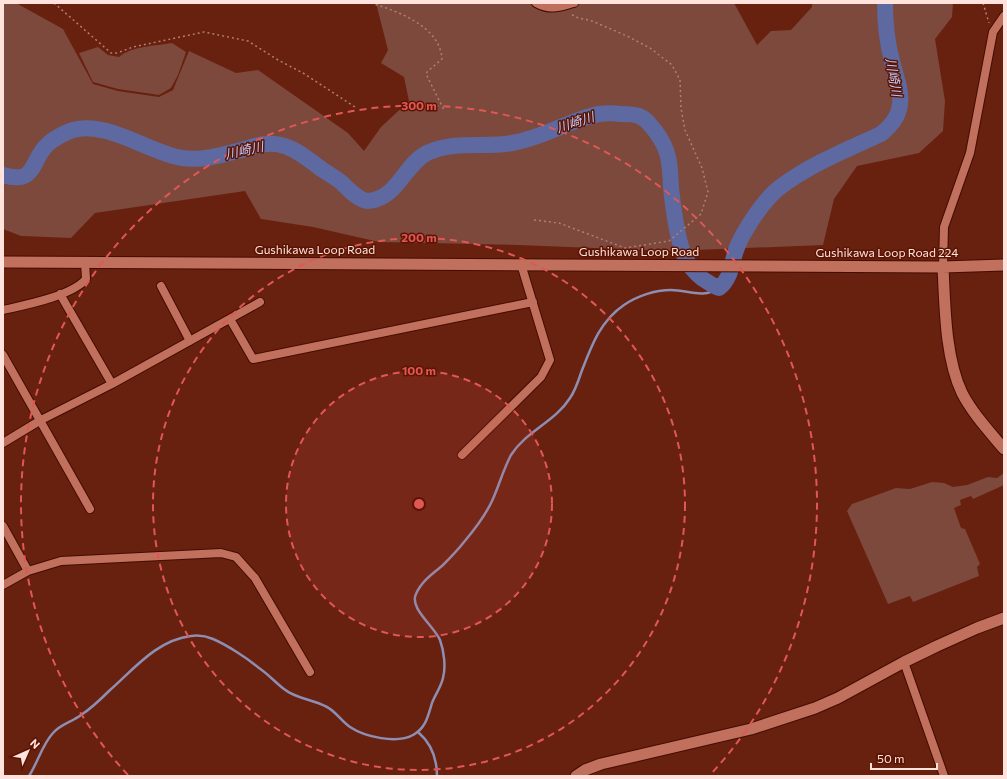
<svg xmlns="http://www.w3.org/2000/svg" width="1007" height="779" font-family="Commissioner,'Noto Sans JP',sans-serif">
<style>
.green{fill:#7c493c}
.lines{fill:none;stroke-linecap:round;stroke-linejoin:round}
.stream{stroke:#8e8eb3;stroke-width:2.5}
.river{stroke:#5e69a1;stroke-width:16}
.street-casing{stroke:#430d02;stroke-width:10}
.secondary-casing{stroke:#430d02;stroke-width:13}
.path{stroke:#b27f73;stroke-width:1.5;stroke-dasharray:2 3;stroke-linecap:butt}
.street{stroke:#c0705c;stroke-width:8}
.secondary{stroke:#c0705c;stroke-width:11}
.ring{fill:none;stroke:#e05755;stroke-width:2;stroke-dasharray:7 5}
.labels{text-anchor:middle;stroke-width:3;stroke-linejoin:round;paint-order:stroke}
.street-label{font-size:12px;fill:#ffe3dc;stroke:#5b1403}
.water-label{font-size:13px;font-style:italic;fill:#bfcafd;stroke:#5b1403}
.centre{fill:#e05755;stroke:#5b1403;stroke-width:2}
.ring-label{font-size:12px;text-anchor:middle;font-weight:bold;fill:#e05755;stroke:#5b1403;stroke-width:3;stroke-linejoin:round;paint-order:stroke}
</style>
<rect width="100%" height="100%" fill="#68200f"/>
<path class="green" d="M3 3H16L63 29 93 84 118 91 159 97 173 90 189 51 236 73 258 70 348 133 364 151 381 127 409 101 404 77 381 63 388 50 376 3H734L757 45 771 31 791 30 812 7V3H953L952 17 935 39 945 101 943 131 919 153 857 166 834 199 823 245 670 251 518 245 379 242 313 227 261 219 245 191 95 213 71 238 21 236 3 229Z
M172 43 186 52 178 75 171 88 159 95 118 89 93 82 79 53 98 47 108 55 119 57C132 46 155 46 172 43Z
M1004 473V485L973 499 971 496 960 500 961 505 954 508 961 528 965 529 980 564 977 567 979 576 913 602 910 596 888 604 847 511 852 504 896 488 910 489 932 482 944 483 953 487 967 485 988 477 997 478Z"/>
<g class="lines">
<path class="stream" d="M418 732C432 744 437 758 437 776
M29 776C38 762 42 745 53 733 61 724 72 722 81 715 92 708 101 699 110 690 134 669 157 640 191 636 198 635 206 636 213 639 227 645 247 658 259 668 268 674 276 683 284 689 296 699 312 699 325 706 335 710 341 721 350 727 365 737 397 744 413 735 426 728 428 716 432 703 435 695 441 687 443 678 446 667 444 651 440 640 434 626 409 608 416 594 421 582 432 574 442 566 450 558 457 551 464 542 475 529 485 516 492 501 499 486 503 470 511 455 526 431 555 422 570 398 575 391 578 382 581 373 591 347 600 321 624 305 637 296 655 290 671 290 688 290 703 299 719 288"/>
<path class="river" d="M3 175C36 185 31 161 46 146 51 140 66 132 73 130 106 120 150 153 182 158 204 161 225 154 245 149 252 147 260 144 267 144 288 142 304 156 320 168 327 173 335 177 342 183 349 190 358 200 368 201 372 201 375 200 377 199 398 193 407 163 427 153 455 140 484 148 512 143 537 139 558 127 581 119 587 117 593 115 599 114 606 113 614 113 621 114 627 114 634 114 639 116 647 119 651 126 656 132 670 151 670 165 671 187 672 200 674 212 676 224 680 246 684 265 703 279 708 282 713 286 719 288 733 277 731 260 738 245 741 237 746 230 750 223 757 212 769 196 779 188 809 165 846 150 881 134 891 126 899 117 900 104 902 90 895 75 892 61 887 42 885 23 885 3"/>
<g class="street-casing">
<path id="street" d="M536 3C551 11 559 7 574 3
M943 267 944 227 970 153 993 32 1004 16
M161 286 190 341
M60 294 112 384
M3 310C25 305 72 296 86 279L85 262
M230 319 253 359 533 302
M3 355 90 509
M3 443 41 420 112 384 260 302
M462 455 541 377 550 360 521 264
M3 526 28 571
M3 585 28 571 61 561 221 553 236 557 255 578 310 672
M904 662 944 776"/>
</g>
<g class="secondary-casing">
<path id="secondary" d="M3 262 943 267 1004 265
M943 267C945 306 945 357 962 393 973 414 989 431 1004 449
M576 776 585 770 601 764 751 729 815 708 838 698 904 662 937 646 977 628 1004 618"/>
</g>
<path class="path" d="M54 3 111 53H117L133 47 204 32 248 41 278 60 303 73 355 107
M371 3C397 11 440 26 442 59L427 72 426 74 444 110
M983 3 989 23
M534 220 559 223 625 248 669 241 701 214 708 192 702 168 685 130 681 108 680 80 672 65 650 48 627 36 592 21 575 17 570 13"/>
<use href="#street" class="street"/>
<use href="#secondary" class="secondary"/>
</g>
<circle cx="419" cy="504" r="133" fill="#e05755" fill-opacity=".12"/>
<g class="ring">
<circle cx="419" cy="504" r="133"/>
<circle cx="419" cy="504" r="266"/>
<path d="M128 775A398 398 0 1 1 710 775"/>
</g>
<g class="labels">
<g class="street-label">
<text x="315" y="254">Gushikawa Loop Road</text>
<text x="639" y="256">Gushikawa Loop Road</text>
<text x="887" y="257">Gushikawa Loop Road 224</text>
</g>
<g class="water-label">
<text transform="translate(894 77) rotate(80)" y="5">川崎川</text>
<text transform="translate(575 122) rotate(-18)" y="5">川崎川</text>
<text transform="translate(244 150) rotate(-12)" y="5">川崎川</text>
</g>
</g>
<circle cx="419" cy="504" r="6" class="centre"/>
<g class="ring-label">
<text x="419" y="110">300 m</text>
<text x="419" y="242">200 m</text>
<text x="419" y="375">100 m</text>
</g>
<rect width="1007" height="779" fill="none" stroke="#ffe3dc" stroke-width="8"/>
<g transform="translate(28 751) rotate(45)" stroke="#5b1403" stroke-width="3" paint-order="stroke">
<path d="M0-3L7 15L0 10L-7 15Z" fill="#ffe3dc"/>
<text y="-6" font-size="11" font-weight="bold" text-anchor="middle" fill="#ffe3dc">N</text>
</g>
<path d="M871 763v6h66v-6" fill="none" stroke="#ffe3dc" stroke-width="2"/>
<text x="877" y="763" font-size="12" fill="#ffe3dc" stroke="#5b1403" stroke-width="3" paint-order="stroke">50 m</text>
</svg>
